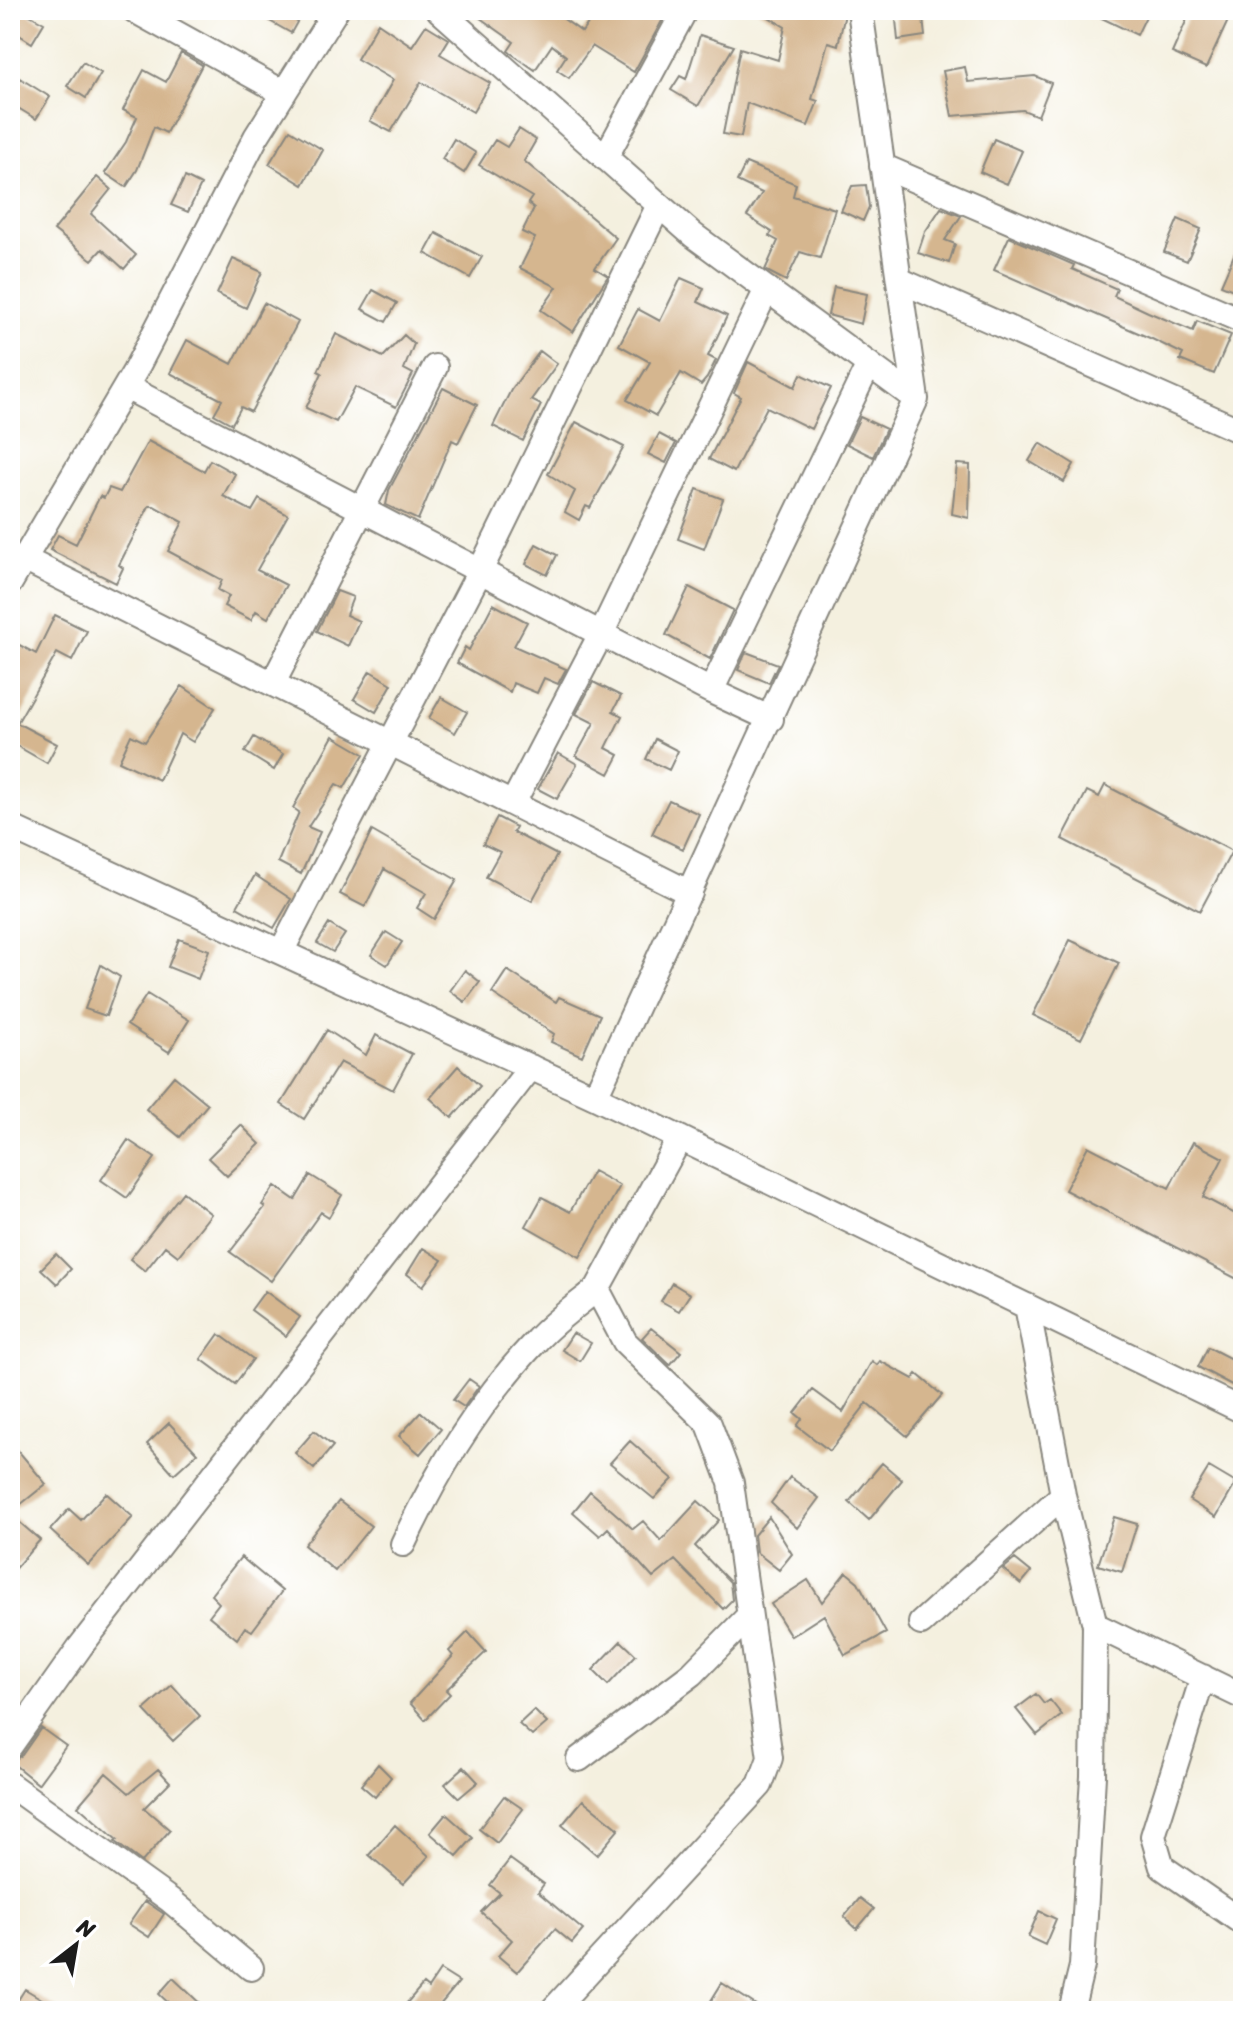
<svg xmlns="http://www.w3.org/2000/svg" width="1253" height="2021" font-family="Sriracha,sans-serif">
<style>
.building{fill:#d5b68f}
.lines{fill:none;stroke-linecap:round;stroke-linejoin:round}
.minor-casing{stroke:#88867e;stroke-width:28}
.minor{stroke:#fff;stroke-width:24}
</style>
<rect width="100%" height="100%" fill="#fff"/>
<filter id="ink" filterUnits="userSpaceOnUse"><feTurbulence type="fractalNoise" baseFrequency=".0125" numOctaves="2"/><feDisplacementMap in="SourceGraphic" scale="16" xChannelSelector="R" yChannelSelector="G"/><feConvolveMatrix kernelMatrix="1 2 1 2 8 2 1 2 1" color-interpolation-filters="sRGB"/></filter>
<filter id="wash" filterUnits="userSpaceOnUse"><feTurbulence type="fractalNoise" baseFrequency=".006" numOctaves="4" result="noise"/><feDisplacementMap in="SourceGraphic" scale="32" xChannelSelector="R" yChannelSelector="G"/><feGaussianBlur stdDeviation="1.8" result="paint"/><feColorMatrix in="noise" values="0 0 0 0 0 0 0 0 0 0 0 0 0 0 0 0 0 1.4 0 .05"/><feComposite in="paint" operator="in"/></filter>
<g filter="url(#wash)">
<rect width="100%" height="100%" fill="#f4f0df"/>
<g id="blocks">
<path class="building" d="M21 10 44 23 32 43 10 29Z
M250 10H292L301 15 291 33Z
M469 10H551L582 32 597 10H668L634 72 592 46 569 78 557 70 566 56 552 45 535 70 508 51 514 42Z
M757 10H845V14L838 45 828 42 812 99 818 101 808 126 747 103 741 137 723 134 740 48 778 60 785 27Z
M895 10H922L925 36 898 40Z
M1085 10H1149L1137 35Z
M1191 10H1233L1206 68 1172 53Z
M378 23 412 46 426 25 449 39 440 54 490 83 473 112 421 82 391 132 370 121 393 80 357 59Z
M700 35 734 46 698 106 671 90 680 76 686 79Z
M181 53 202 65 166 133 154 127 137 170 126 187 105 173 126 142 137 117 123 110 144 70 166 82Z
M83 62 101 73 86 98 67 86Z
M965 67 968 82 1035 76 1051 83 1038 116 1023 110 952 116 943 71Z
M18 77 50 97 36 119 10 103V90Z
M519 129 536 140 524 161 616 238 595 268 608 276 573 332 541 310 557 287 520 268 535 238 522 232 534 208 528 203 532 197 479 165 495 140 507 147Z
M290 130 323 150 303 185 269 164Z
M454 139 476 153 464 173 442 159Z
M994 139 1022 151 1007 184 980 172Z
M746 163 796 184 793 196 835 209 820 258 800 252 786 281 765 270 778 241 769 236 772 232 747 216 762 193 737 181Z
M97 177 111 189 91 214 136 255 124 269 102 249 92 260 54 230Z
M185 177 201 185 188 212 171 205Z
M866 185 869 207 863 221 841 211 852 186Z
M941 208 961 216 945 240 955 244 949 263 918 253 925 232Z
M1178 219 1201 229 1187 261 1164 252Z
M436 233 482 257 470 278 425 253Z
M1243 234V294L1221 285Z
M1009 237 1074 265 1072 269 1117 289 1114 296 1148 312 1193 331 1197 321 1231 335 1214 374 1180 360 1183 354 1152 339 994 270Z
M233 259 262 272 246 308 217 294Z
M681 278 704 288 698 302 727 316 708 356 716 360 707 378 701 385 681 373 656 416 627 400 650 362 619 345 638 309 660 321Z
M834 287 867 294 861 324 828 315Z
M373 290 397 303 386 322 362 309Z
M264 303 298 322 251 412 241 407 232 424 214 414 222 400 170 373 187 340 232 364Z
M336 334 383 357 404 335 414 344 404 369 413 374 396 407 355 387 336 422 306 408 322 373 318 371Z
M540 351 557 364 531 400 541 405 523 441 493 426 511 390Z
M748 362 795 387 801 374 831 388 811 429 767 407 734 472 709 459 741 397 734 393Z
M443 388 477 405 458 443 452 440 418 520 386 505 389 490Z
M860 417 886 429 873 457 847 444Z
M576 422 624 447 590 508 586 506 579 520 565 512 575 491 548 474Z
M659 434 676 443 666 463 648 454Z
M148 441 204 471 210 460 235 474 223 496 252 511 259 499 288 515 257 570 286 585 268 618 256 611 251 620 224 606 229 596 218 590 222 580 168 551 183 522 154 506H149L119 565 123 568 116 583 50 550 58 535 76 544 100 496 104 498 109 488 120 492Z
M1040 443 1074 464 1064 482 1029 461Z
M957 464 970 465 969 518 952 514Z
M697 489 723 499 704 549 678 539Z
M536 544 557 555 547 575 526 564Z
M689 587 733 610 710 659 666 635Z
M337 591 353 597 346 615 359 621 348 646 317 631Z
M493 604 527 622 514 646 566 669 558 684 544 678 537 693 513 683 510 692 457 663 465 647 469 650Z
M55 615 87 631 72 661 57 653 17 723 57 744 47 763 10 742V640L36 654Z
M746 652 778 664 769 683 738 670Z
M370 671 392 684 376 712 354 699Z
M593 682 621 696 613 711 622 716 606 748 619 755 609 774 576 756 594 723 576 714Z
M182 686 215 708 193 742 180 734 159 780 119 761 131 735 145 742Z
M441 697 467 712 455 733 429 718Z
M333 736 364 754 344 788 336 784 308 827 320 832 301 874 278 862 299 812 293 808Z
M254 737 283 754 274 770 245 752Z
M655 739 678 751 669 770 646 759Z
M558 753 577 764 557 799 538 789Z
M1105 785 1232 851 1200 911 1062 839 1087 791 1099 797Z
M669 800 699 814 683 849 652 834Z
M497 817 516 827 513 832 557 855 532 901 486 877 500 852 483 844Z
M372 831 457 880 434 919 417 908 426 893 384 869 365 907 340 894Z
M255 875 291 899 274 928 237 907Z
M329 924 345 934 333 952 317 943Z
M386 932 402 942 387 965 371 955Z
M179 939 209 950 198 979 168 967Z
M1070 940 1119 963 1081 1039 1033 1015Z
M101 965 120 977 106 1016 85 1009Z
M465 970 480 982 465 1002 450 991Z
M507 970 556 1002 559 997 600 1015 582 1056 551 1042 554 1034 492 993Z
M147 994 189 1020 169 1052 127 1025Z
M327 1030 366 1055 376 1035 412 1054 393 1090 340 1062 304 1119 281 1104Z
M458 1066 480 1086 452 1118 430 1098Z
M174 1076 208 1104 180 1137 146 1109Z
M241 1125 260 1144 227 1176 208 1158Z
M128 1140 155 1158 127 1198 101 1180Z
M1193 1142 1223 1158 1203 1197 1243 1218V1282L1065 1190 1088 1146 1169 1188Z
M593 1171 620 1186 580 1257 526 1226 542 1197 570 1212Z
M310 1175 342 1195 329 1217 321 1212 271 1281 230 1252 265 1207 262 1205 275 1186 295 1200Z
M183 1192 211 1214 178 1256 165 1246 145 1271 130 1259Z
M423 1248 442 1260 423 1286 407 1274Z
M56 1254 71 1269 57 1284 41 1269Z
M672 1283 690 1294 679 1311 661 1301Z
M265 1291 300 1317 286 1336 251 1310Z
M651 1328 681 1352 670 1365 642 1338Z
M573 1333 591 1343 580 1361 562 1350Z
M219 1334 253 1359 235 1384 201 1359Z
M1208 1347 1243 1365V1391L1198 1367Z
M872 1361 877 1365 880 1361 913 1379 917 1374 942 1395 907 1436 867 1403 830 1451 797 1426 802 1419 795 1413 813 1390 843 1412Z
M469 1379 479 1386 464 1407 453 1400Z
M421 1412 441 1429 420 1454 399 1436Z
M169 1423 197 1453 174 1474 147 1444Z
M314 1431 333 1446 314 1469 295 1453Z
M10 1441 46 1484 10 1513Z
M630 1441 673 1479 654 1499 610 1463Z
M882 1463 902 1480 869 1520 849 1502Z
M1209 1467 1236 1483 1216 1517 1189 1500Z
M790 1477 819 1498 797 1528 771 1503Z
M590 1491 633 1529 643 1521 661 1541 698 1501 719 1520 695 1546 730 1582 732 1600 723 1609 675 1560 653 1578 608 1528 600 1536 573 1512Z
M106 1493 133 1517 88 1565 50 1530 69 1509 81 1520Z
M339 1501 371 1526 335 1571 304 1545Z
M10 1514 40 1540 10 1574Z
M769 1517 792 1554 779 1570 756 1552 754 1535Z
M1114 1517 1137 1524 1122 1572 1098 1565Z
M241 1557 282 1591 252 1631 245 1627 237 1639 209 1616 219 1603 211 1595Z
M1015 1559 1031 1572 1021 1584 1003 1569Z
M846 1572 858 1582 886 1633 845 1655 824 1615 791 1636 771 1604 808 1580 822 1602Z
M468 1632 486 1652 446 1690 450 1694 425 1720 410 1703 453 1656 449 1651Z
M621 1641 636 1655 608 1685 593 1670Z
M172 1685 200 1716 173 1741 144 1710Z
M1036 1694 1044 1704 1050 1700 1062 1715 1037 1735 1016 1709Z
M534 1710 547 1723 532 1736 519 1724Z
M41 1728 66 1746 38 1784 11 1762 22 1755Z
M378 1764 391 1777 375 1797 361 1785Z
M464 1767 478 1782 459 1798 445 1784Z
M158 1769 170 1782 144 1808 170 1830 142 1862 115 1842 117 1840 78 1806 106 1773 129 1793Z
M504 1796 523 1809 497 1843 479 1829Z
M583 1800 619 1829 597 1855 562 1825Z
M446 1814 473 1838 457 1856 430 1833Z
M395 1825 429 1856 403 1884 369 1855Z
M510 1859 544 1884 538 1892 583 1930 572 1943 555 1929 517 1972 498 1956 512 1940 481 1912 500 1893 490 1885Z
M860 1898 874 1909 857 1929 844 1917Z
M145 1901 164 1914 149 1937 129 1924Z
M1039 1911 1056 1919 1045 1945 1028 1937Z
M440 1970 459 1982 435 2011H400L423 1984 428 1988Z
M173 1978 208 2011H177L159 1994Z
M722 1983 765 2011H720L709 2004Z
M25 1989 62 2011H11Z"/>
</g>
</g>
<g filter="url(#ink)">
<use href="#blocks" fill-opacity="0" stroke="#88867e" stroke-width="2"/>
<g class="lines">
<g class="minor-casing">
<path id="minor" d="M134 10 284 93
M439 10 693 235 916 399
M605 158 685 10
M882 166 1243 321
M899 280 1243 432
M126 387 711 691 771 719
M26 560 690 893
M10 583 135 371 256 137 336 10
M273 683 435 367
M711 691 869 364
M513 803 602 632 767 289
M10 827 595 1097 1243 1411
M282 950 481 569 659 205
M595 1097 916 399 860 10
M1027 1306 1063 1495 1095 1625 1093 1776 1082 1966 1071 2011
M403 1544C437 1471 481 1399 537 1340 554 1321 577 1305 597 1289
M921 1623 1063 1495
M1095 1625 1243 1697
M1203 1677 1153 1836 1162 1867 1243 1923
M10 1746 80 1647 531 1067
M579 1759 692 1674 747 1618
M10 1785 170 1900 251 1968
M552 2011 760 1785 770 1758 731 1483 709 1424 625 1342 597 1289 680 1138"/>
</g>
<use href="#minor" class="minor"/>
</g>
</g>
<rect width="1253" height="2021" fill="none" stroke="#fff" stroke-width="40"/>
<g transform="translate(76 1945) rotate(31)" stroke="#ffffff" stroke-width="6" paint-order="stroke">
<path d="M0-6L14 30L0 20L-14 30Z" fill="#1c1c1c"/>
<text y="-12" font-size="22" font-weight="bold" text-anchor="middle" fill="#1c1c1c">N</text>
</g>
</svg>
